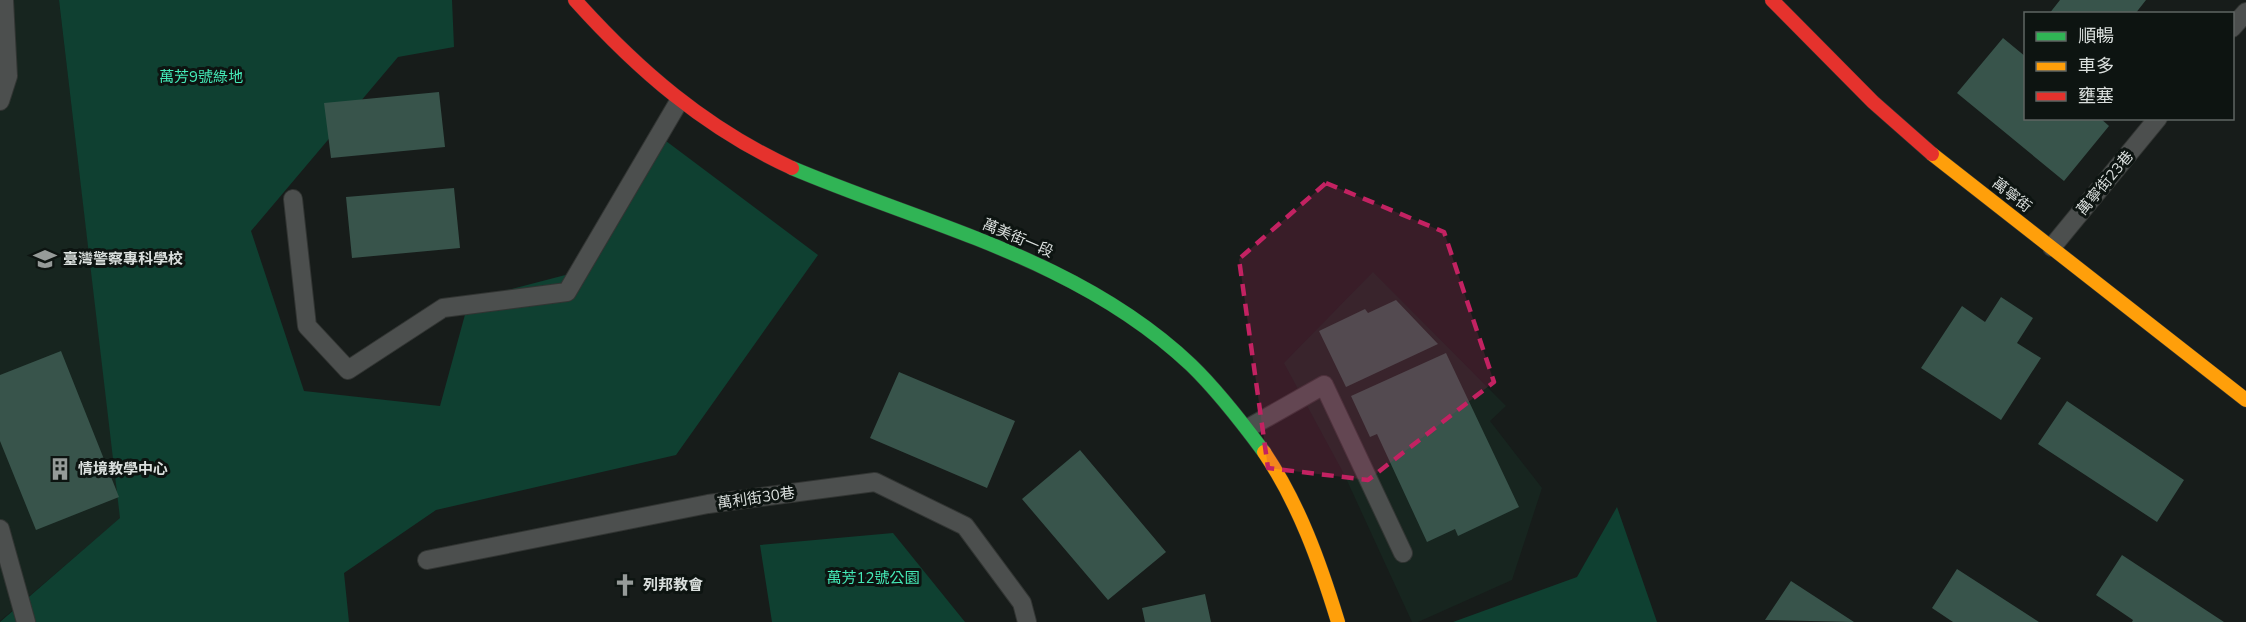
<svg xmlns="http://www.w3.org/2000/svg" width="2246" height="622" font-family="'Nunito Sans','Noto Sans TC',sans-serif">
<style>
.built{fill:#17251f}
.green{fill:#0f4031}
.building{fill:#38544b}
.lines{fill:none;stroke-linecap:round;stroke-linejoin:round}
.lane-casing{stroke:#323533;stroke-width:20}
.fast-casing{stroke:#323533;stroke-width:15}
.slow-casing{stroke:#323533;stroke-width:15}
.jam-casing{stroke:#323533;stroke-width:15}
.lane{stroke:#4c4f4e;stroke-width:18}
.fast{stroke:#30b455;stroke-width:14}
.slow{stroke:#ff9f0a;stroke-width:14}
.jam{stroke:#e5322d;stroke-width:14}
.marked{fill:#c32262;fill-opacity:0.2;stroke:#c32262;stroke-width:4.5;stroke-dasharray:12 8;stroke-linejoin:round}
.labels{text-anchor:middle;stroke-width:6;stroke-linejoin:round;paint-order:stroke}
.park-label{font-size:15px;fill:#45ebb8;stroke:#0d1411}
.street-label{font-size:15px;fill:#dadfdd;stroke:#0d1411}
.poi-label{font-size:15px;font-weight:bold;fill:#dadfdd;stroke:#0d1411;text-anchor:start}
</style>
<rect width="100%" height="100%" fill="#171c1a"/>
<path class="built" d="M0 0H59L121 518 0 621Z
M1373 272 1506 406 1490 421 1542 488 1512 580 1418 622H1412L1344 474 1284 363Z"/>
<path class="green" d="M59 0H452L454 47 398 57 251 231 304 391 440 406 469 300 573 273 666 141 818 255 676 455 436 510 344 573 349 622H0L120 518Z
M1617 507 1657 622H1453L1577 577Z
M893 533 965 622H772L760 545Z"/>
<path class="building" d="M2060 0H2146L2135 14H2049Z
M2003 38 2026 57V118H2100L2109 126 2064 181 1957 93Z
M439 92 445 147 331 158 324 103Z
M454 188 460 248 352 258 346 197Z
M2001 297 2033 318 2017 343 2041 358 2001 420 1921 368 1962 306 1985 322Z
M1396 300 1438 344 1346 387 1319 331 1365 309 1368 313Z
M61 351 119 497 36 530 0 441V375Z
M1446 353 1519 507 1458 536 1455 529 1427 542 1377 434 1370 437 1351 396Z
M899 372 1015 421 987 488 870 438Z
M2067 401 2184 480 2157 522 2038 444Z
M1080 450 1166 552 1108 600 1022 499Z
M2122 555 2224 622H2132L2133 620 2096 595Z
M1957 569 2039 622H1953L1932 608Z
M1791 581 1854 622 1765 620Z
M1205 594 1211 622H1145L1142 608Z"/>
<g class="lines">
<g class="lane-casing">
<path id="lane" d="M2232 28 2246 12
M0 101 8 76 4 0
M293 199 307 326 348 370 443 308 567 292 678 103
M2052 247 2158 118
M1250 427 1324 385 1403 553
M0 529 26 622
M427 560 708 504 875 482 965 526 1022 603 1027 622"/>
</g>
<g class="fast-casing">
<path id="fast" d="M792 168C929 226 1079 259 1191 365 1218 391 1241 421 1264 452"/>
</g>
<g class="slow-casing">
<path id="slow" d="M1932 154 2246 400
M1264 452C1299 504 1320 563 1338 622"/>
</g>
<g class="jam-casing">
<path id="jam" d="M575 0C638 70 705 128 792 168
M1772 0 1873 102 1932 154"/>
</g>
<use href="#lane" class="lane"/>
<use href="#fast" class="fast"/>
<use href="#slow" class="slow"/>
<use href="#jam" class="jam"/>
</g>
<path class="marked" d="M1326 183 1444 232 1494 382 1368 480 1268 468 1239 259Z"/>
<defs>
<g id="university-bare" transform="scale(1.8)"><path d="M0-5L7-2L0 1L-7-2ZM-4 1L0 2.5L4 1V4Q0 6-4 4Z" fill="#969b99" stroke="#0d1411" stroke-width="2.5" paint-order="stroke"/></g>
<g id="building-bare" transform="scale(1.8)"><path d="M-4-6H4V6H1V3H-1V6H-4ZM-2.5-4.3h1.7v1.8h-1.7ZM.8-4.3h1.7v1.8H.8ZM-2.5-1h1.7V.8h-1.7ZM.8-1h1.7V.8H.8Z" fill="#969b99" stroke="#0d1411" stroke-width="2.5" paint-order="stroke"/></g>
<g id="church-bare" transform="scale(1.8)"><path d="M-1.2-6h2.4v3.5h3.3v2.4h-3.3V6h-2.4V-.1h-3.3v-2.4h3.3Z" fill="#969b99" stroke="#0d1411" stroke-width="2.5" paint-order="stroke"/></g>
</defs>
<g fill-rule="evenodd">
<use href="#university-bare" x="45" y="259"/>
<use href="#building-bare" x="60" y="469"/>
<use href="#church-bare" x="625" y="585"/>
</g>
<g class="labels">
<g class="park-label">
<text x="201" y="82">萬芳9號綠地</text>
<text x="873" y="583">萬芳12號公園</text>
</g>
<g class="street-label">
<text transform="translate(2105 183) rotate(-50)" y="5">萬寧街23巷</text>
<text transform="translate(2012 195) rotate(38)" y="5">萬寧街</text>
<text transform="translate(1018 238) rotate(23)" y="5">萬美街一段</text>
<text transform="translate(756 498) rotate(-8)" y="5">萬利街30巷</text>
</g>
<g class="poi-label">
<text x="63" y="264">臺灣警察專科學校</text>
<text x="78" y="474">情境教學中心</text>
<text x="643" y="590">列邦教會</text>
</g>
</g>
<rect x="2024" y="12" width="210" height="108" fill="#0d1411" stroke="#5f6563" stroke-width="1.5"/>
<rect x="2036" y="32" width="30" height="9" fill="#30b455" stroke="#5f6563" stroke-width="1.5"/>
<text x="2078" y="42" font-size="18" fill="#dadfdd">順暢</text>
<rect x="2036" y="62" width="30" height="9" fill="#ff9f0a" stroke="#5f6563" stroke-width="1.5"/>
<text x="2078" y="72" font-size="18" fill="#dadfdd">車多</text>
<rect x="2036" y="92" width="30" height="9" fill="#e5322d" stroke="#5f6563" stroke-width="1.5"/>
<text x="2078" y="102" font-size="18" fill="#dadfdd">壅塞</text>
</svg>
